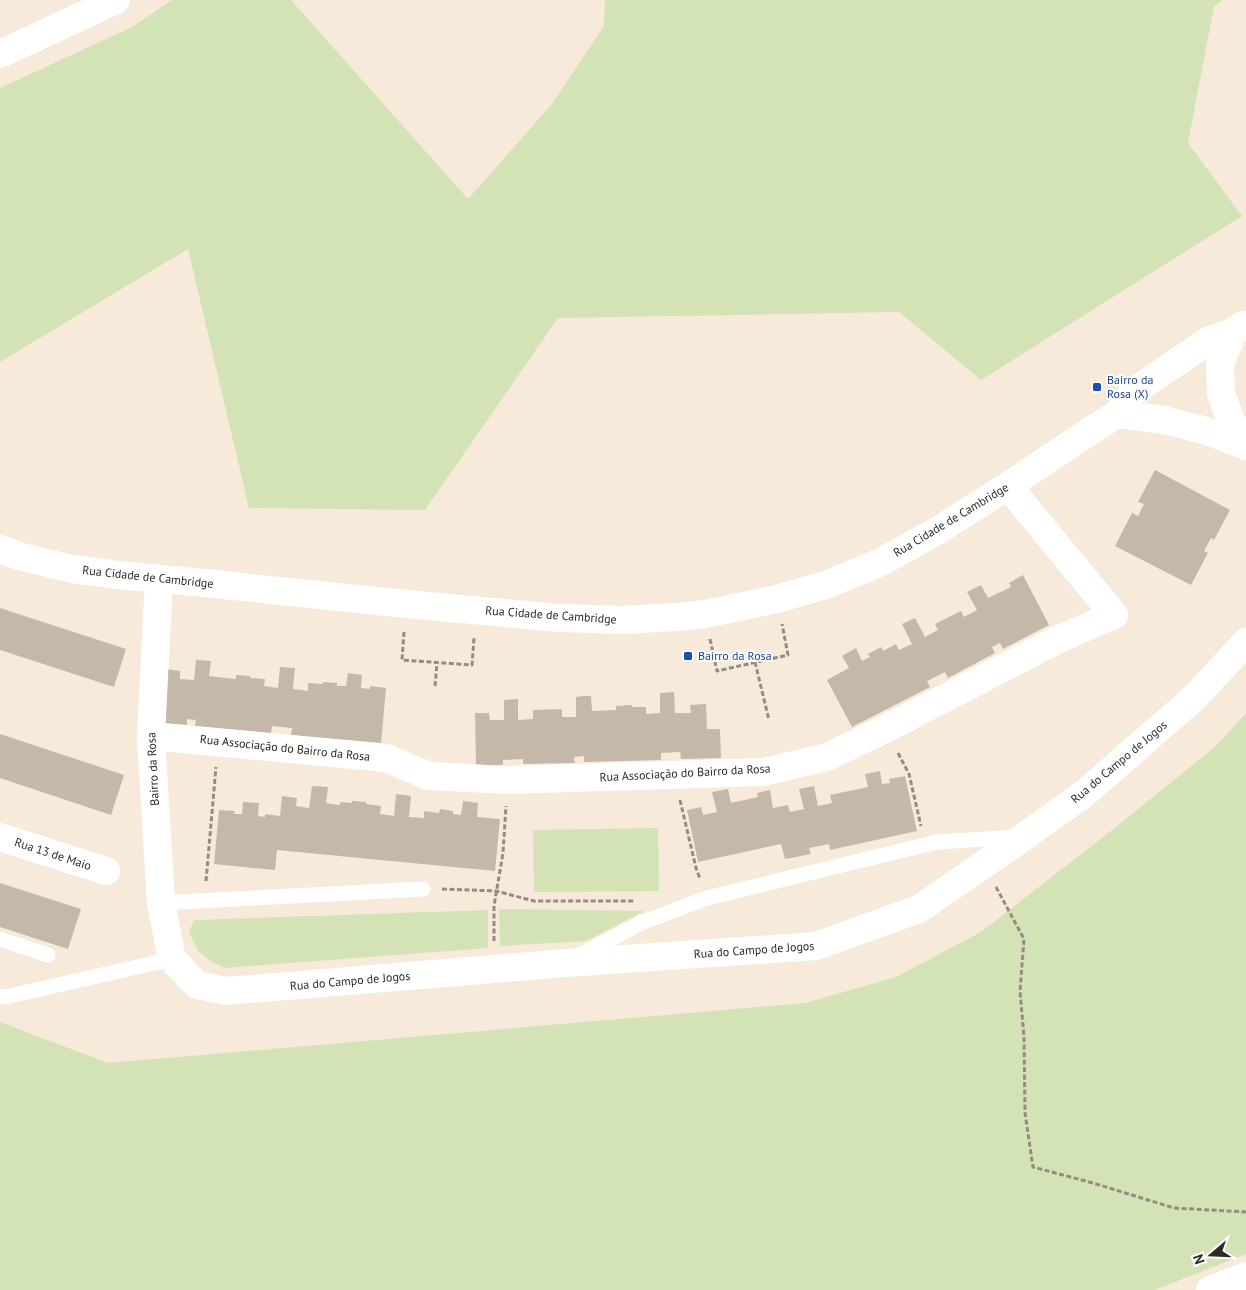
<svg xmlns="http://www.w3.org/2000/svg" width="1246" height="1290" font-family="'PT Sans',sans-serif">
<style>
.green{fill:#d3e3b6}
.building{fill:#c4b8a9}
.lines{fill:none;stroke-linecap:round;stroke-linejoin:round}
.path{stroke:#968b81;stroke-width:3;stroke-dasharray:5 2.5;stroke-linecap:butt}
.lane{stroke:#fff;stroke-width:15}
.street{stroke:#fff;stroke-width:28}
.secondary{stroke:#fff;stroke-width:28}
.transit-dot{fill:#1a4fb4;stroke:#fff;stroke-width:2}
.labels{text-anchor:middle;stroke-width:4;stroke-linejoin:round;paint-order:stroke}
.transit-label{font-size:12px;fill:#164399;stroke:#fff;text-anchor:start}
.street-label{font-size:12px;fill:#2f2924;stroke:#fff}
</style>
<rect width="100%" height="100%" fill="#f8eadb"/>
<path class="green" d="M172 0H291L468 199 552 104 604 26 605 0H1223L1214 6 1188 143 1242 216 981 380 899 312 558 318 425 510 249 508 188 249 0 362V88L132 27Z
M1246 713V1254L1155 1290H0V1022L108 1063 805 1003 896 977 981 932 1116 827 1216 746Z
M658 828 659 891 534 892 533 830Z
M499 909 644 911 586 941 500 946Z
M488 910V948L225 968 214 963 198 951 189 933 194 920Z"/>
<path class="building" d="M1155 470 1230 510 1214 540 1211 538 1204 551 1208 553 1191 585 1115 546 1132 513 1138 516 1144 504 1138 502Z
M1023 575 1049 625 1003 649 1000 643 992 647 995 653 948 678 945 672 927 681 930 687 852 727 827 680 849 668 842 656 856 648 862 661 870 657 868 654 881 647 883 651 896 644 899 650 912 644 902 624 915 618 925 637 938 630 935 624 961 611 964 617 977 610 967 592 981 585 988 598 1011 587 1009 583Z
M0 608 126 649 114 687 0 650Z
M196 660 211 661 209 676 236 679V675L250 676V678L265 679 264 686 278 688 280 667 295 668 293 689 308 691V683L323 684V682L337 683V686H346L348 673 362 675 361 688 370 689V686L386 688 381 743 291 735 292 728 272 726 271 733 195 726 196 720 187 719V725L160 723 165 669 180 671V679L194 680Z
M674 692 675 713H691L690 705 706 704 707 729H720L721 758 681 759 680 752 661 753V760L584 762V756L574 757 575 763 523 764V759L503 760V765L476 766 475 713H489L490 720H504V700L518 699V720L533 719V710L562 709V717H576V697L583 696H591L592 711 616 710V706L632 705V707H646V714L660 713V693Z
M0 734 124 775 111 815 0 778Z
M880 771 882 784 890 783 889 779 905 776 917 831 830 850 829 844 809 848 811 854 785 859 781 844 698 862 687 810 701 807 703 815 717 812 712 792 728 789 731 803 758 797 757 793 770 790 773 808 788 805 790 812 804 809 799 789 814 786 818 806 832 803 830 795 868 787 865 774Z
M312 786 328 787 326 803 340 805V802L352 803V801L366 802V804L381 806 380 814 394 816 396 794 411 796 409 817 424 818V811L439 813 440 809 453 811V814L461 815 463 801 478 803 477 817 500 819 495 871 277 850 275 870 214 864 219 810 235 811 234 814H242L243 802 259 803 258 816 265 817V814L280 816 282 796 297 798 296 806 309 808Z
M0 883 81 909 68 949 0 927Z"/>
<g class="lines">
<path class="path" d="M404 632 402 660 472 665 474 638
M710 639 717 671 788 655 782 624
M755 662 769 720
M435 686 437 663
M898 753 909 774 921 826
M680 800 696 868 700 879
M206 881 216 767
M996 887 1024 939 1020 991 1024 1037 1025 1113 1033 1167 1093 1183 1174 1208 1246 1212
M442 889 496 891 534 901H635
M494 941V906L503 853 506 806"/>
<path class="lane" d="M161 903 423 889
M0 939 48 955
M578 956 643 922 707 898 937 842 1018 837
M0 996 5 997 172 959"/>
<path class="street" d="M159 579 151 736 161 903 172 959 197 985 226 991 566 963 816 946 919 909 1025 836 1085 793 1195 697 1246 642
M151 736 386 758 429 776 507 780 764 772 827 757 885 729 1059 639 1114 615 1008 486
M0 837 106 871"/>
<path class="secondary" d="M0 54 116 0
M1243 325 1233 332 1220 364 1221 393 1231 422 1246 439
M1117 414 1164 420 1207 431 1246 446
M0 549 19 556 72 569 118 575 194 582 406 604 559 618 623 620 676 617 705 614 777 599 828 584 881 562 937 531 1008 486 1092 430 1117 414 1133 392 1208 341 1233 332
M1210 1290 1246 1276"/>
</g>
<g class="transit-dot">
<rect x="1092" y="382" width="10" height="10" rx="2.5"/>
<rect x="683" y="651" width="10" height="10" rx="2.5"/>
</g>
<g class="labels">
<g class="transit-label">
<text x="1107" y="384">Bairro da<tspan x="1107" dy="14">Rosa (X)</tspan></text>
<text x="698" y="660">Bairro da Rosa</text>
</g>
<g class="street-label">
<text transform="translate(951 520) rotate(-31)" y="4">Rua Cidade de Cambridge</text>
<text transform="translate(148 577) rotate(6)" y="4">Rua Cidade de Cambridge</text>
<text transform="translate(551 615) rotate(4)" y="4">Rua Cidade de Cambridge</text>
<text transform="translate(285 748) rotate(6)" y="4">Rua Associação do Bairro da Rosa</text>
<text transform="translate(1119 762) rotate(-40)" y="4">Rua do Campo de Jogos</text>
<text transform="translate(153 769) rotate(-93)" y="4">Bairro da Rosa</text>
<text transform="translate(685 773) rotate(-3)" y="4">Rua Associação do Bairro da Rosa</text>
<text transform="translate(53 854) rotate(18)" y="4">Rua 13 de Maio</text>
<text transform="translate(754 950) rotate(-4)" y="4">Rua do Campo de Jogos</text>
<text transform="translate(350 981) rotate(-5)" y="4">Rua do Campo de Jogos</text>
</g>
</g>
<g transform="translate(1211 1255) rotate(251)" stroke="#ffffff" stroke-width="4" paint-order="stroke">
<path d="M0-4L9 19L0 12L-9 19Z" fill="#2f2924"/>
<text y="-8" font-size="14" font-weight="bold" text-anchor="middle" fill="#2f2924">N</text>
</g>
</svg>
